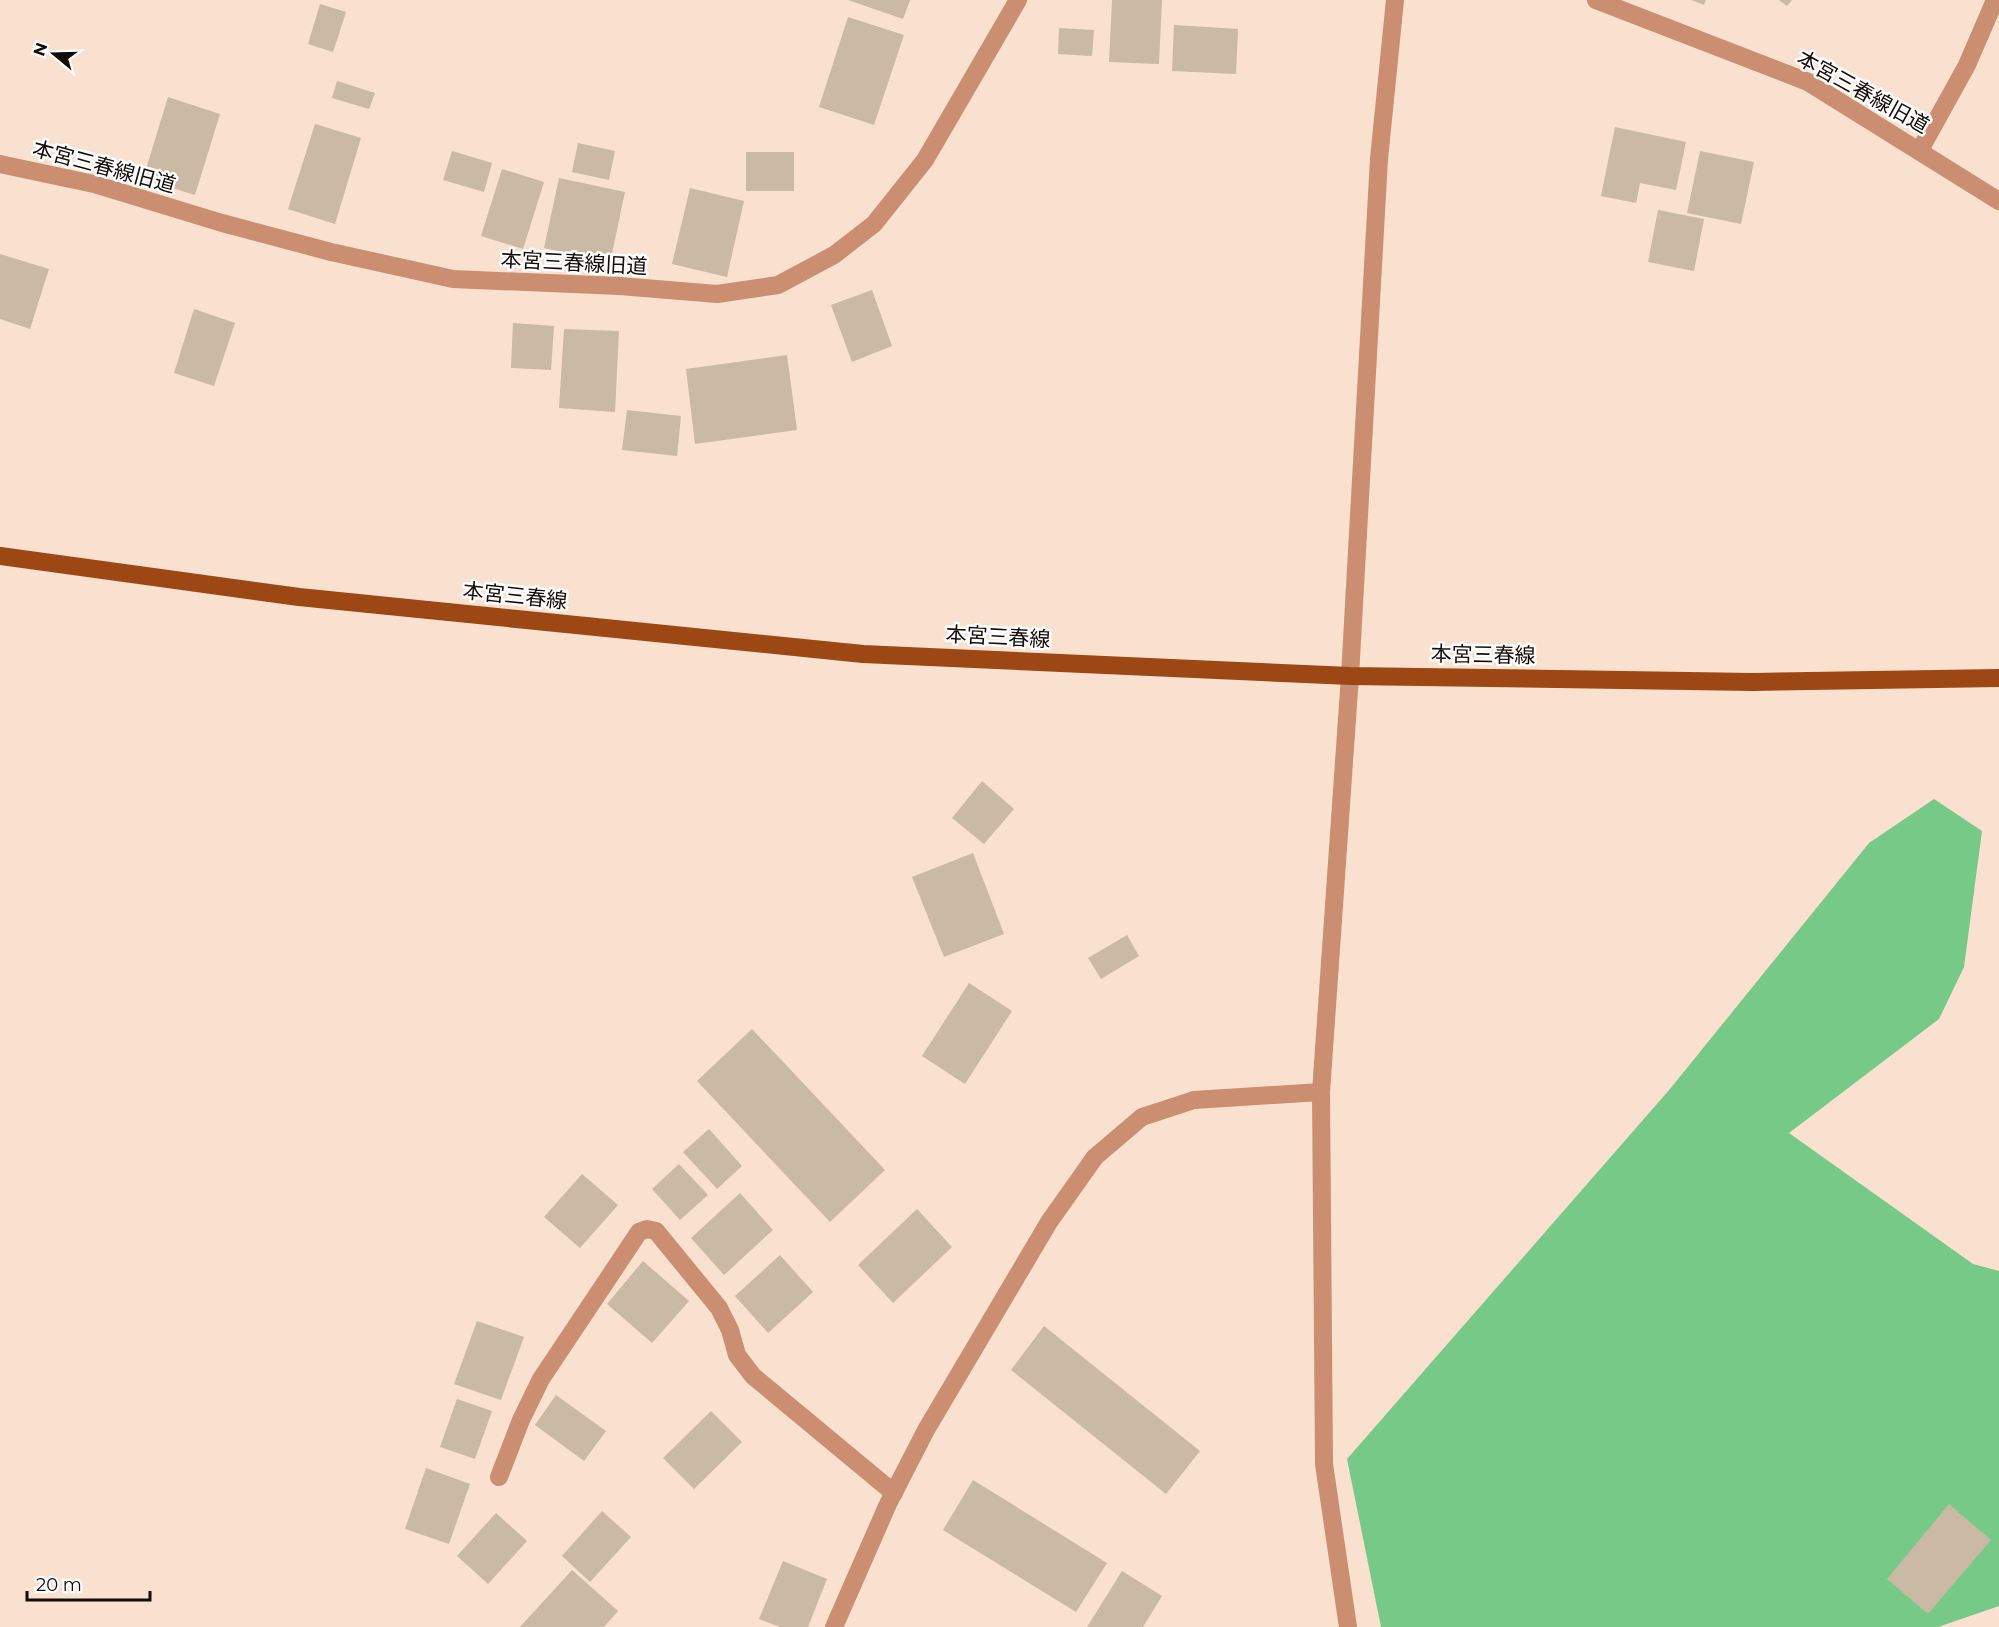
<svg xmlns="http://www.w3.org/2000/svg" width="1999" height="1627" font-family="Montserrat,'Noto Sans JP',sans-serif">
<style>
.green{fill:#77c987}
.building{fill:#cab9a3}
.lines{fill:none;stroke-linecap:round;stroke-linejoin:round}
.service{stroke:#cb8e70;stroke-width:18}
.minor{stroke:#cb8e70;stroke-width:18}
.tertiary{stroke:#cb8e70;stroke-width:18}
.primary{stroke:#9d4714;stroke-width:18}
.labels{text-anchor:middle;stroke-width:5;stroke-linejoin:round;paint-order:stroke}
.street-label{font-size:21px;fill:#140c07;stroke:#fff}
</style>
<rect width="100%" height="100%" fill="#f9e0cf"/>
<path class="green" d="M1934 799 1982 831 1964 967 1939 1019 1789 1133 1973 1264 1999 1271V1606L1938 1627H1381L1347 1459 1670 1089 1869 843Z"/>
<path class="building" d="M848 0H910L903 19Z
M1112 0H1162L1159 64 1109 62Z
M1691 0H1706L1704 5Z
M1779 0H1792L1787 6Z
M320 4 346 12 333 52 308 44Z
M848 17 904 35 874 125 819 107Z
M1174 25 1238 29 1236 74 1172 71Z
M1059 28 1094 30 1092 56 1058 54Z
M337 81 375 93 369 109 332 98Z
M168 97 220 114 195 195 143 179Z
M315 124 361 138 335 224 288 209Z
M1615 127 1686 142 1676 190 1640 183 1636 203 1601 196Z
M578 143 615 151 609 180 572 172Z
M452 151 492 163 484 192 443 180Z
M1700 151 1754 162 1741 224 1687 213Z
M746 152H794V191H746Z
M502 169 544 182 523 249 481 236Z
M559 178 625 192 610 263 544 248Z
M690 188 744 201 727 277 672 264Z
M1658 210 1704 219 1694 271 1648 262Z
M0 254 49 269 30 329 0 319Z
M872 290 892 346 852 362 831 305Z
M194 309 235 323 214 386 174 373Z
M513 323 554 326 551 370 511 368Z
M564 329 619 331 615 412 559 408Z
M787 355 797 430 695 444 686 369Z
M627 410 681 416 677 456 622 450Z
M982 781 1014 809 984 844 952 818Z
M973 853 1004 934 944 957 912 877Z
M1127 935 1139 956 1101 979 1088 958Z
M969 983 1012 1011 965 1084 922 1056Z
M752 1029 885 1170 830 1222 697 1081Z
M709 1129 742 1166 717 1189 683 1152Z
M679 1164 708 1195 680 1220 652 1189Z
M582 1174 618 1205 580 1248 544 1217Z
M740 1193 773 1230 724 1275 691 1238Z
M917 1209 952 1247 893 1303 858 1265Z
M780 1255 813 1292 768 1333 735 1296Z
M643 1261 689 1301 652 1343 607 1304Z
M477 1321 524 1337 501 1400 454 1384Z
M1044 1326 1200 1451 1166 1494 1011 1370Z
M556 1395 606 1431 584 1461 535 1425Z
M457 1399 492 1411 475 1459 440 1447Z
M711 1411 742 1442 694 1489 663 1458Z
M426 1468 470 1484 449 1544 405 1529Z
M973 1480 1107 1563 1076 1612 943 1530Z
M1949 1504 1991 1540 1928 1614 1887 1579Z
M602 1511 631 1537 590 1582 562 1556Z
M496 1513 527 1541 488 1584 457 1556Z
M783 1561 827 1579 808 1627H780L759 1619Z
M572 1570 618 1611 604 1627H520Z
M1122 1571 1162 1596 1143 1627H1087Z"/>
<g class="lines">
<path class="service" d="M1920 150 1967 65 1995 0"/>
<path class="minor" d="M0 164 94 184 222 223 331 252 453 279 620 286 717 294 778 285 834 255 874 224 925 160 1018 0
M499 1477 521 1420 541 1379 639 1232 647 1229 656 1231 719 1308 730 1330 737 1355 753 1376 894 1493"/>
<path class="tertiary" d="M1596 0 1808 82 1999 201
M1321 1092 1324 1464 1348 1627
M834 1627 888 1504 926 1430 1049 1222 1095 1157 1142 1117 1194 1100 1321 1092 1350 676 1379 159 1395 0"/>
<path class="primary" d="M0 556 299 597 863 654 1350 676 1753 682 1999 678"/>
</g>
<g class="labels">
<g class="street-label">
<text transform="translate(1863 92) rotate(29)" y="7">本宮三春線旧道</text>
<text transform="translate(104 167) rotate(15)" y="7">本宮三春線旧道</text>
<text transform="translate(574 263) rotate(3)" y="7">本宮三春線旧道</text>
<text transform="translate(515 596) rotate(6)" y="7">本宮三春線</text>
<text transform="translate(998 637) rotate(3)" y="7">本宮三春線</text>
<text transform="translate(1483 655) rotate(1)" y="7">本宮三春線</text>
</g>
</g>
<g transform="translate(54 54) rotate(289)" stroke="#ffffff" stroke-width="4.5" paint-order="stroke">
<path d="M0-4.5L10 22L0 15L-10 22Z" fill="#140c07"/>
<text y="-9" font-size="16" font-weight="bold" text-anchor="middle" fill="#140c07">N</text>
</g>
<path d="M27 1591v9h123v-9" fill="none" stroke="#140c07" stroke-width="3"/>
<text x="36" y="1591" font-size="18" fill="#140c07" stroke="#ffffff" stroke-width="4.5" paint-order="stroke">20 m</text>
</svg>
